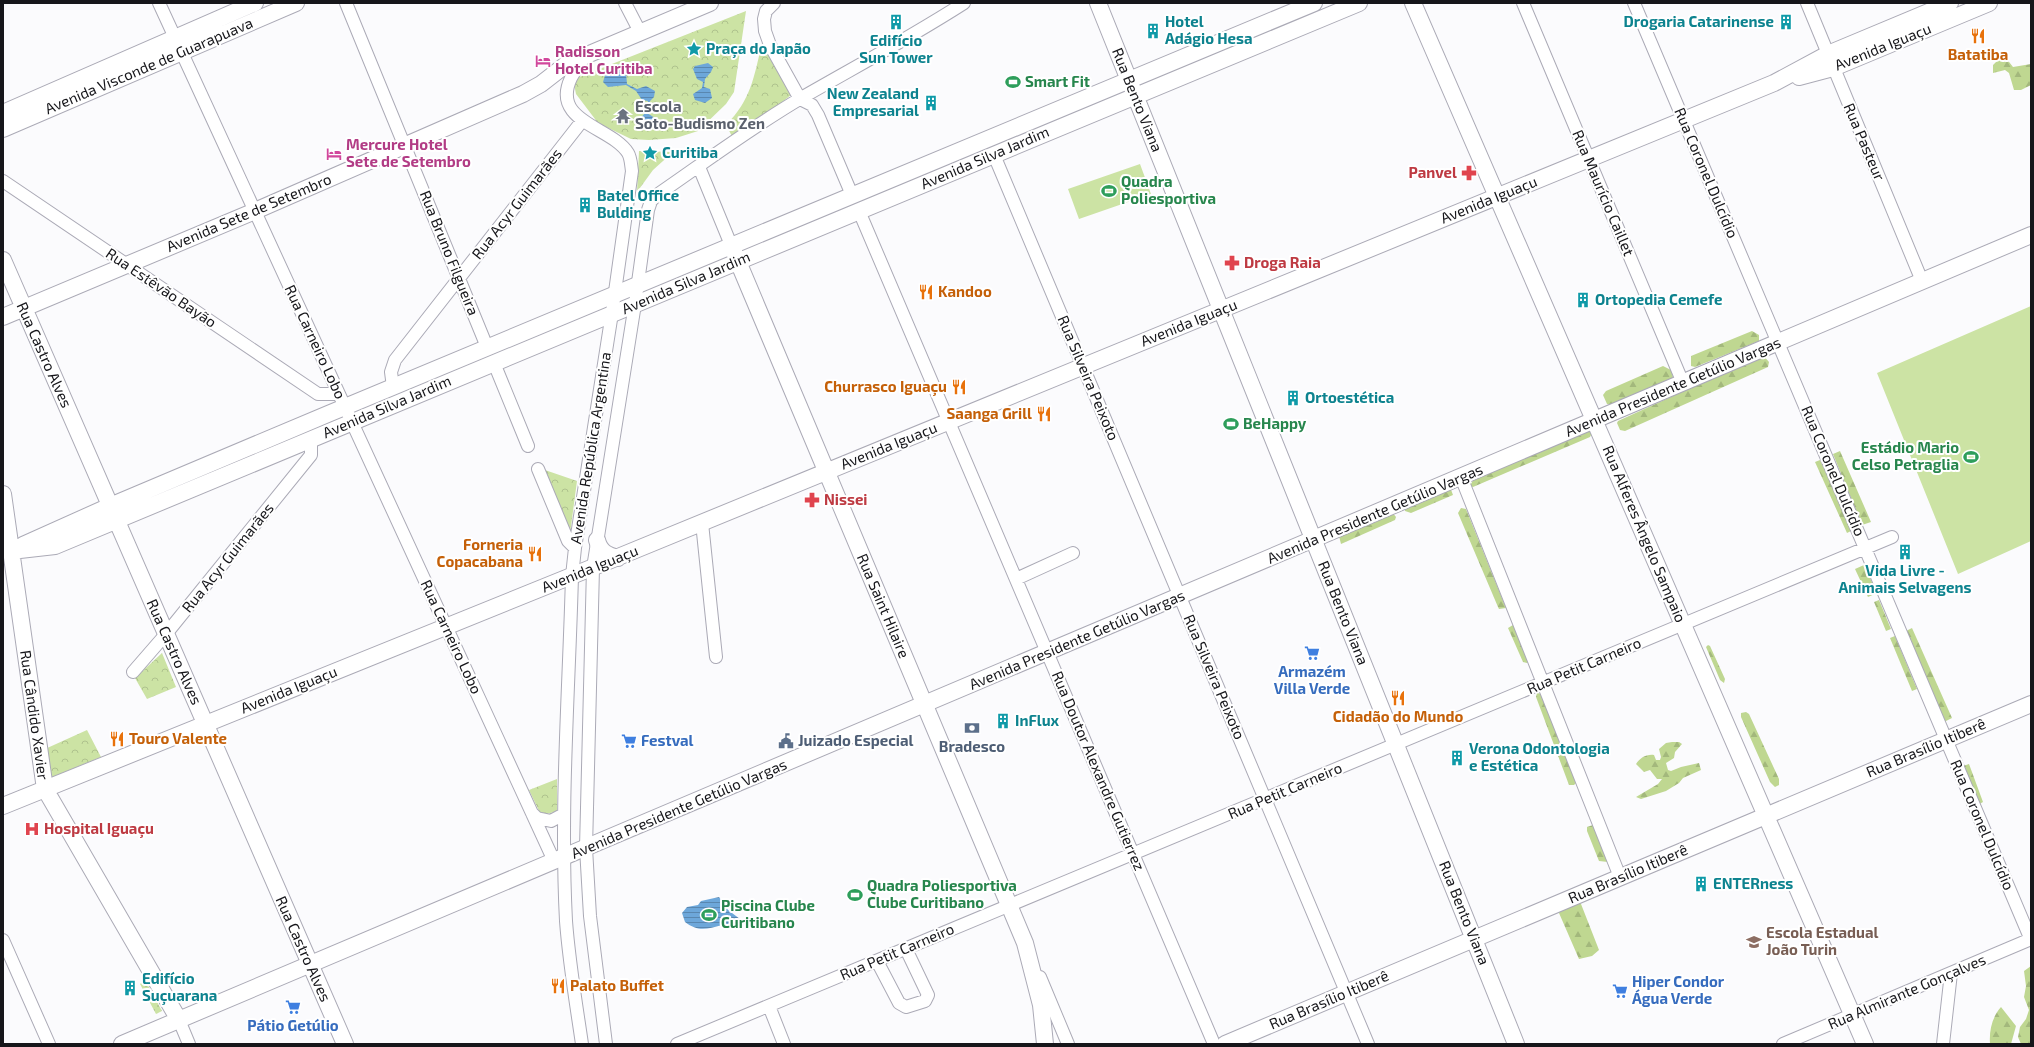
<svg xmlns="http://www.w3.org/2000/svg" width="2034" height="1047" font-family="'Exo 2',sans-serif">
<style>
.grass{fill:url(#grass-dots)}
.forest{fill:url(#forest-firs)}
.park{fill:url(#park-crowns)}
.pitch{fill:#cce3a4}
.water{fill:url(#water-rules)}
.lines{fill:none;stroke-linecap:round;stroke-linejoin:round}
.minor-casing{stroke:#abaab6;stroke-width:14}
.major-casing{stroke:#abaab6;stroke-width:18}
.minor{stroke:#fff;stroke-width:12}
.major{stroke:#fff;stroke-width:16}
.labels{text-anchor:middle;stroke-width:4;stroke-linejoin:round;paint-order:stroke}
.culture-label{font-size:15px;font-weight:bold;fill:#0d838f;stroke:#fff;text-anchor:start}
.street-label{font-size:15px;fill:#16161a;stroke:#fff}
.hotel-label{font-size:15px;font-weight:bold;fill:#b23c85;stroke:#fff;text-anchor:start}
.food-label{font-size:15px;font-weight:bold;fill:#c56008;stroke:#fff;text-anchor:start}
.leisure-label{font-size:15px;font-weight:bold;fill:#27864d;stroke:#fff;text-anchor:start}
.worship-label{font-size:15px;font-weight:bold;fill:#5b616d;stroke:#fff;text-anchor:start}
.health-label{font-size:15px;font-weight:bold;fill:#be3a42;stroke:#fff;text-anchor:start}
.shop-label{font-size:15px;font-weight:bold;fill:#366cbe;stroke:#fff}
.service-label{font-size:15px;font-weight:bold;fill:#4e5e75;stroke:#fff;text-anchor:start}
.education-label{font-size:15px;font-weight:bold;fill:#785e54;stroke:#fff;text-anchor:start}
</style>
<defs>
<pattern id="grass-dots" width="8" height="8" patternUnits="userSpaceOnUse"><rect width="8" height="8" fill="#cce3a4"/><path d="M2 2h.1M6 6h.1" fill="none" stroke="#aec28d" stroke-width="1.8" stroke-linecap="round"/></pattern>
<pattern id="forest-firs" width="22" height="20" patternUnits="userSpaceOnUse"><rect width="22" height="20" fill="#bfd791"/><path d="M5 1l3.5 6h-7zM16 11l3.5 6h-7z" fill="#a3b87c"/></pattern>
<pattern id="park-crowns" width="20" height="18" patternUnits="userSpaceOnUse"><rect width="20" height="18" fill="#cce3a4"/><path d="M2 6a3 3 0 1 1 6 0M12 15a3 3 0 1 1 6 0" fill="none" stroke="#aec28d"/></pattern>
<pattern id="water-rules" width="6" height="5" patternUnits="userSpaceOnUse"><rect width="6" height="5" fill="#6da7da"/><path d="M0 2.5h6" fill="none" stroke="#5987b0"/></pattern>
</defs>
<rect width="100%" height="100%" fill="#fbfbfd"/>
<path class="grass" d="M145 980 162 1011 156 1014 140 984Z"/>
<path class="forest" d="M2000 58H2006L2013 67 2031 64V85L2021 90H2014L2009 73 2005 70 1993 73V65Z
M1752 331 1759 335V341L1695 367 1691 366V356Z
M1763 355 1769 362 1768 367 1625 431 1620 430 1617 423 1618 421Z
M1663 366 1671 370 1673 377 1670 380 1611 405 1607 404 1603 395 1606 391Z
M1587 431 1592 433 1590 437 1473 487 1470 486 1473 480Z
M1840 451 1871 522 1862 525 1833 454Z
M1820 460 1853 530 1847 533 1815 462Z
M1450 487 1453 495 1411 513 1405 511V508Z
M1461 508 1466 509 1506 608 1499 609 1498 607 1458 513Z
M1392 512 1396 517 1395 520 1341 544 1339 536Z
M1864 565 1877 593 1868 597 1855 569Z
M1879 600 1891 629 1886 631 1874 602Z
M1513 625 1516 626 1530 660 1527 663 1523 662 1508 628Z
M1912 628 1952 718 1944 722 1904 632Z
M1895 636 1917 689 1912 691 1890 638Z
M1708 645 1710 646 1725 679 1724 683 1720 680 1706 647Z
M1537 693 1542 694 1576 783 1574 785H1569L1536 697Z
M1746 712 1749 714 1779 779V785L1775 787 1770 782 1741 717V713Z
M1672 742H1679L1682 744 1675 752 1674 758 1666 763 1668 770 1671 771 1681 767 1699 763 1701 770 1683 778 1679 783 1666 791 1641 799 1636 797 1658 784 1662 779H1657L1650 770 1644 772 1636 764C1640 758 1646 754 1654 755L1656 760H1660L1661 757 1659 749 1666 743Z
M1969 764 1983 802 1976 806 1960 767Z
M1593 825 1608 862 1599 861 1587 831V827Z
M1577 903 1581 904 1599 950 1592 956 1579 959 1559 913 1560 910Z
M2031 966V1044H2021L2018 1037 2020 1027 2026 1019 2029 1010 2024 997 2026 986 2024 971Z
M2001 1007 2016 1026 2011 1044H1990C1989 1031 1992 1017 2001 1007Z"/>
<path class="park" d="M746 11 734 92 726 104 698 131 676 138 649 140 631 139 598 123 576 94 574 84 579 77Z
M762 43 791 95 734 140 726 125C751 100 754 77 762 43Z
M639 151 673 152 653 170 637 192Z
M542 469 577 481 570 534Z
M162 653 176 687 147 699 135 678Z
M87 730 101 757 50 778 45 749Z
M557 779V811L547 814 540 813 529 790Z"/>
<path class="pitch" d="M1140 164 1151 194 1079 219 1068 189Z
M2031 306V541L1958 574 1877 373Z"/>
<path class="water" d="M708 63 713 67 711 72 705 79 704 87 710 89 712 98 705 103 695 100 693 94 702 88 703 82 697 79 693 69 695 66Z
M614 64H622L626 72 627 84 637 89 646 86 655 91 654 97 650 101 647 113 655 118V125L645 128 640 125 639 120 645 113 648 101 642 100 636 91 626 85 608 87 603 82 607 69Z
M719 897 728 910 740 919 741 924 738 929H729L722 925C707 929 698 932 685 922L682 913 687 907 698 905 701 901Z"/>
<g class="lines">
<g class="minor-casing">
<path id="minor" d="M159 3 554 861
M346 3 487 347
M625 3 640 32
M774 3 766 11 764 19 765 31 770 45 800 99 812 105 818 115 852 195
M1523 3 1683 383
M1634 3 2031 940
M1807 3 1922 281
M994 155 1368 1044
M699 167 731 245
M3 181 318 394H339
M859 211 1214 1044
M494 363 528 446
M393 387 391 372 395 360 582 121
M538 469 568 541 575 548
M1461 477 1620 877
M702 523 716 657
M1016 579 1073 553
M133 672 166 634 311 455V439
M532 813 537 818 551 821 564 814
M3 940 49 1044
M877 961 899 1003 906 1007 925 1001 928 995 906 949
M1040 977 1068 1044
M769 1006 784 1044
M179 1020 189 1044
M582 1044C576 1003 569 962 566 921 560 806 569 690 572 576L575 548 612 313 632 171C631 165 631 158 628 153 612 127 550 122 571 78 575 70 581 62 586 55
M606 1044 590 916 586 848 593 568 635 304 648 210 651 201 657 195C705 162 753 126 803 97 857 66 911 37 964 3
M677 1044 1892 537
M1783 1044 2031 939
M1943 1044 1951 973"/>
</g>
<g class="major-casing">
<path id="major" d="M1098 3 1516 1044
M1413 3 1865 1044
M1799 77 1833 68 1989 3
M3 113 255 3
M3 129 296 3
M734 252 1025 943 1041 1005 1045 1044
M3 260 345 1044
M3 317 255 211 523 94 541 84 568 63 710 3
M3 494 45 789 179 1020
M597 540C600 552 607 555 618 558
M23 545 110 506 328 414 1314 3
M11 551 55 546 1359 3
M3 806 606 562 1774 83 1828 54 1950 3
M122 1044 2031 235
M1225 1044 2031 704"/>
</g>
<use href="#minor" class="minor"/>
<use href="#major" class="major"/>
</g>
<defs>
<g id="building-bare" transform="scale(1.2)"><path d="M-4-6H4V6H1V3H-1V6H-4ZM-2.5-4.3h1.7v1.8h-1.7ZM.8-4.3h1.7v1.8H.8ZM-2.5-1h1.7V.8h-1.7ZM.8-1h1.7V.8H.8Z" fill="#0f9aa8" stroke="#fff" stroke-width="2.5" paint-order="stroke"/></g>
<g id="restaurant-bare" transform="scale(1.2)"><path d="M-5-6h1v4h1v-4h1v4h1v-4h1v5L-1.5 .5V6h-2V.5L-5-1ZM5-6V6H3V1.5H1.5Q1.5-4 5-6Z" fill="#e8710a" stroke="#fff" stroke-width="2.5" paint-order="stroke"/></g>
<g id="sight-bare" transform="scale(1.2)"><path d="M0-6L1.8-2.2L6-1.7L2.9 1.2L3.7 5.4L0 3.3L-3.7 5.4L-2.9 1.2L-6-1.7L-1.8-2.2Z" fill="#0f9aa8" stroke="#fff" stroke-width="2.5" paint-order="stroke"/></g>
<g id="hotel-bare" transform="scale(1.2)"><path d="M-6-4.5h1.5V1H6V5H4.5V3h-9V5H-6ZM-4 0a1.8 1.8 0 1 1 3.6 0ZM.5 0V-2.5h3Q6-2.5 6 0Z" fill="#d1479c" stroke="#fff" stroke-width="2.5" paint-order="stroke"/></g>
<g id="stadium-bare" transform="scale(1.2)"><path d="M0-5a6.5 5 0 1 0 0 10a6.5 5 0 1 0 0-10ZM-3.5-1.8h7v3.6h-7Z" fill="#2e9e5b" stroke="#fff" stroke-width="2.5" paint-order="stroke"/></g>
<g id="temple-bare" transform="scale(1.2)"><path d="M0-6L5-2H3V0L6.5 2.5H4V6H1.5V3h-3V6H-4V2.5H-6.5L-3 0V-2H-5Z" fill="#6b7280" stroke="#fff" stroke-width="2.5" paint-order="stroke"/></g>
<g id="pharmacy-bare" transform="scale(1.2)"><path d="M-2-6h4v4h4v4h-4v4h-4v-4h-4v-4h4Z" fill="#e0444e" stroke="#fff" stroke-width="2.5" paint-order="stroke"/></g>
<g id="supermarket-bare" transform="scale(1.2)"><path d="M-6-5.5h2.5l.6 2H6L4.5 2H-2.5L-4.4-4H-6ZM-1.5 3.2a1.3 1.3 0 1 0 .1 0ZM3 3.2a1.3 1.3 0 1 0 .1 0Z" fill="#3f7fe0" stroke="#fff" stroke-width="2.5" paint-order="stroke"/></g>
<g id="bank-bare" transform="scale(1.2)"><path d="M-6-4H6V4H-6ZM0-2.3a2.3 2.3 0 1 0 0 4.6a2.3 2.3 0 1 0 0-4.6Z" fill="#5c6f8a" stroke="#fff" stroke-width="2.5" paint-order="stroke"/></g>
<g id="civic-bare" transform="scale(1.2)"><path d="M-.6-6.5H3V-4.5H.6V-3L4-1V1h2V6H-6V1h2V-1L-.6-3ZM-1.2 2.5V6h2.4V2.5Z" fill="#5c6f8a" stroke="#fff" stroke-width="2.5" paint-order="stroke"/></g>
<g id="hospital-bare" transform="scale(1.2)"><path d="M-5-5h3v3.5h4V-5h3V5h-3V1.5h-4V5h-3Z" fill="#e0444e" stroke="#fff" stroke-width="2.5" paint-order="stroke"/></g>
<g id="school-bare" transform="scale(1.2)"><path d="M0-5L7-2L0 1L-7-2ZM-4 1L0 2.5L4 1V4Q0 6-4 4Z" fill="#8d6e63" stroke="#fff" stroke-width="2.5" paint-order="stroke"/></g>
</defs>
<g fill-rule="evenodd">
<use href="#building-bare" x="896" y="22"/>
<use href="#building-bare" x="1786" y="22"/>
<use href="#building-bare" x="1153" y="31"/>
<use href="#restaurant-bare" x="1978" y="36"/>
<use href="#sight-bare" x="694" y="49"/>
<use href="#hotel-bare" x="543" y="61"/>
<use href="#stadium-bare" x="1013" y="82"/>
<use href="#building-bare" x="931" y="103"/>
<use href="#temple-bare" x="623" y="116"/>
<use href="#sight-bare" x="650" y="153"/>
<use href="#hotel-bare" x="334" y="154"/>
<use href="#pharmacy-bare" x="1469" y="173"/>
<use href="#stadium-bare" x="1109" y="191"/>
<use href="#building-bare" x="585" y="205"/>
<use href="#pharmacy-bare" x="1232" y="263"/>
<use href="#restaurant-bare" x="926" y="292"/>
<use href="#building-bare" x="1583" y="300"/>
<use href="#restaurant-bare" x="959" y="387"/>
<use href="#building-bare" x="1293" y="398"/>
<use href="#restaurant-bare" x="1044" y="414"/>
<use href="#stadium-bare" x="1231" y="424"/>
<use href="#stadium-bare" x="1971" y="457"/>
<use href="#pharmacy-bare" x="812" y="500"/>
<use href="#building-bare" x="1905" y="552"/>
<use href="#restaurant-bare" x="535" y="554"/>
<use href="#supermarket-bare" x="1312" y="653"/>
<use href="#restaurant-bare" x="1398" y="698"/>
<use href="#building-bare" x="1003" y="721"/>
<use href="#bank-bare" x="972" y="728"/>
<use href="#restaurant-bare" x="117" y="739"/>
<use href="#supermarket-bare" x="629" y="741"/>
<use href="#civic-bare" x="786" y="741"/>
<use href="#building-bare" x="1457" y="758"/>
<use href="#hospital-bare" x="32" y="829"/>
<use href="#building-bare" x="1701" y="884"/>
<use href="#stadium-bare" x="855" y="895"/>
<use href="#stadium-bare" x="709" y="915"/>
<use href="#school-bare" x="1754" y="942"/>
<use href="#restaurant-bare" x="558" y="986"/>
<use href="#building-bare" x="130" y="988"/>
<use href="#supermarket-bare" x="1620" y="991"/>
<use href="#supermarket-bare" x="293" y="1007"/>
</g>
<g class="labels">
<g class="culture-label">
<text x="1165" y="27">Hotel<tspan x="1165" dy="17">Adágio Hesa</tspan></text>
<text x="1774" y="27" text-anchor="end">Drogaria Catarinense</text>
<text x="896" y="46" text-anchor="middle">Edifício<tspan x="896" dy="17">Sun Tower</tspan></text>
<text x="706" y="54">Praça do Japão</text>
<text x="919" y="99" text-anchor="end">New Zealand<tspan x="919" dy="17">Empresarial</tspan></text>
<text x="662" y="158">Curitiba</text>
<text x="597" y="201">Batel Office<tspan x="597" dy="17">Bulding</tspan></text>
<text x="1595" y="305">Ortopedia Cemefe</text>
<text x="1305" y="403">Ortoestética</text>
<text x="1905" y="576" text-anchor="middle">Vida Livre -<tspan x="1905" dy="17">Animais Selvagens</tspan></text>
<text x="1015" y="726">InFlux</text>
<text x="1469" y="754">Verona Odontologia<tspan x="1469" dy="17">e Estética</tspan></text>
<text x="1713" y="889">ENTERness</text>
<text x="142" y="984">Edifício<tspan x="142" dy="17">Suçuarana</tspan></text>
</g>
<g class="street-label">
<text transform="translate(1883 47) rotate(-22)" y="5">Avenida Iguaçu</text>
<text transform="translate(149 66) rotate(-23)" y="5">Avenida Visconde de Guarapuava</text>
<text transform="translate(1137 100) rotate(68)" y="5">Rua Bento Viana</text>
<text transform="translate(1864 142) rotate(67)" y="5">Rua Pasteur</text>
<text transform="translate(985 158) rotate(-23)" y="5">Avenida Silva Jardim</text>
<text transform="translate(1706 173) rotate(67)" y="5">Rua Coronel Dulcídio</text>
<text transform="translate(1603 193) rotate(67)" y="5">Rua Maurício Caillet</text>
<text transform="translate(1489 200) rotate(-22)" y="5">Avenida Iguaçu</text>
<text transform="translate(517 204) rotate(-52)" y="5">Rua Acyr Guimarães</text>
<text transform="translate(249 213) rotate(-23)" y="5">Avenida Sete de Setembro</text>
<text transform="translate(449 253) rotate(68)" y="5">Rua Bruno Filgueira</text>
<text transform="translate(686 283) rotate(-23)" y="5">Avenida Silva Jardim</text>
<text transform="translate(161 288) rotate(34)" y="5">Rua Estêvão Bayão</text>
<text transform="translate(1189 323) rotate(-22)" y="5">Avenida Iguaçu</text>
<text transform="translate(315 342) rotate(65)" y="5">Rua Carneiro Lobo</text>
<text transform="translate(44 355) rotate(66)" y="5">Rua Castro Alves</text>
<text transform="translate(1088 378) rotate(67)" y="5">Rua Silveira Peixoto</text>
<text transform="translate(1673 387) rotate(-23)" y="5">Avenida Presidente Getúlio Vargas</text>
<text transform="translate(387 407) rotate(-23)" y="5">Avenida Silva Jardim</text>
<text transform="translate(889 446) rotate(-22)" y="5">Avenida Iguaçu</text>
<text transform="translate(591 448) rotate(-81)" y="5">Avenida República Argentina</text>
<text transform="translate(1833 471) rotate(67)" y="5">Rua Coronel Dulcídio</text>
<text transform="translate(1375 514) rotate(-23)" y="5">Avenida Presidente Getúlio Vargas</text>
<text transform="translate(1644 534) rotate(67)" y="5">Rua Alferes Ângelo Sampaio</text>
<text transform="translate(228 558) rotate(-51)" y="5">Rua Acyr Guimarães</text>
<text transform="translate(590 569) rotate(-22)" y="5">Avenida Iguaçu</text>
<text transform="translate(883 606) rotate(67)" y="5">Rua Saint Hilaire</text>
<text transform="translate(1343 613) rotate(68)" y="5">Rua Bento Viana</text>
<text transform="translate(451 637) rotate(65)" y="5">Rua Carneiro Lobo</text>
<text transform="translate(1077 640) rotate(-23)" y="5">Avenida Presidente Getúlio Vargas</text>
<text transform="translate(174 652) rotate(66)" y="5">Rua Castro Alves</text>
<text transform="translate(1584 666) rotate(-23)" y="5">Rua Petit Carneiro</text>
<text transform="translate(1214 677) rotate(67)" y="5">Rua Silveira Peixoto</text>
<text transform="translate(289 690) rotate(-22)" y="5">Avenida Iguaçu</text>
<text transform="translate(34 715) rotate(82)" y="5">Rua Cândido Xavier</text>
<text transform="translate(1926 748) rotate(-23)" y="5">Rua Brasílio Itiberê</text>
<text transform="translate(1098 771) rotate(67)" y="5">Rua Doutor Alexandre Gutierrez</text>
<text transform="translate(1285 791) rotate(-23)" y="5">Rua Petit Carneiro</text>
<text transform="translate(679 809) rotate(-23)" y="5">Avenida Presidente Getúlio Vargas</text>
<text transform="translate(1982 825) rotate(67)" y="5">Rua Coronel Dulcídio</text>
<text transform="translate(1628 874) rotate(-23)" y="5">Rua Brasílio Itiberê</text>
<text transform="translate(1464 913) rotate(68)" y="5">Rua Bento Viana</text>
<text transform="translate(303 949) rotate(66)" y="5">Rua Castro Alves</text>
<text transform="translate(897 952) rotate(-23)" y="5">Rua Petit Carneiro</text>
<text transform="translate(1907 992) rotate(-23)" y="5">Rua Almirante Gonçalves</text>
<text transform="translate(1329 1000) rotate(-23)" y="5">Rua Brasílio Itiberê</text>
</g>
<g class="hotel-label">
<text x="555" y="57">Radisson<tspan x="555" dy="17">Hotel Curitiba</tspan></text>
<text x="346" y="150">Mercure Hotel<tspan x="346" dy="17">Sete de Setembro</tspan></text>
</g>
<g class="food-label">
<text x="1978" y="60" text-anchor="middle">Batatiba</text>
<text x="938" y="297">Kandoo</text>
<text x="947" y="392" text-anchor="end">Churrasco Iguaçu</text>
<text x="1032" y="419" text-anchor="end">Saanga Grill</text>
<text x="523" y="550" text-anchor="end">Forneria<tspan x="523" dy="17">Copacabana</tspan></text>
<text x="1398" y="722" text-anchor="middle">Cidadão do Mundo</text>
<text x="129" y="744">Touro Valente</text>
<text x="570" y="991">Palato Buffet</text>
</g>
<g class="leisure-label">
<text x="1025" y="87">Smart Fit</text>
<text x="1121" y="187">Quadra<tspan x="1121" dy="17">Poliesportiva</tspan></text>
<text x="1243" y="429">BeHappy</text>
<text x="1959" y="453" text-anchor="end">Estádio Mario<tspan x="1959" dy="17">Celso Petraglia</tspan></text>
<text x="867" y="891">Quadra Poliesportiva<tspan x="867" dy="17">Clube Curitibano</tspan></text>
<text x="721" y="911">Piscina Clube<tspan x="721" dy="17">Curitibano</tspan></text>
</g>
<g class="worship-label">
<text x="635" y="112">Escola<tspan x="635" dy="17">Soto-Budismo Zen</tspan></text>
</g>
<g class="health-label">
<text x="1457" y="178" text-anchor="end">Panvel</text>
<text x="1244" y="268">Droga Raia</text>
<text x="824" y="505">Nissei</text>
<text x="44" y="834">Hospital Iguaçu</text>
</g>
<g class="shop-label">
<text x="1312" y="677">Armazém<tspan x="1312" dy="17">Villa Verde</tspan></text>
<text x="641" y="746" text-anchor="start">Festval</text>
<text x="1632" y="987" text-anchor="start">Hiper Condor<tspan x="1632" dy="17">Água Verde</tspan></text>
<text x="293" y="1031">Pátio Getúlio</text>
</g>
<g class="service-label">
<text x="798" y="746">Juizado Especial</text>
<text x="972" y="752" text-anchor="middle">Bradesco</text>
</g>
<g class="education-label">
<text x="1766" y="938">Escola Estadual<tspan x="1766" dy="17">João Turin</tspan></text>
</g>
</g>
<rect width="2034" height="1047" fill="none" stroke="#16161a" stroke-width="8"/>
</svg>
